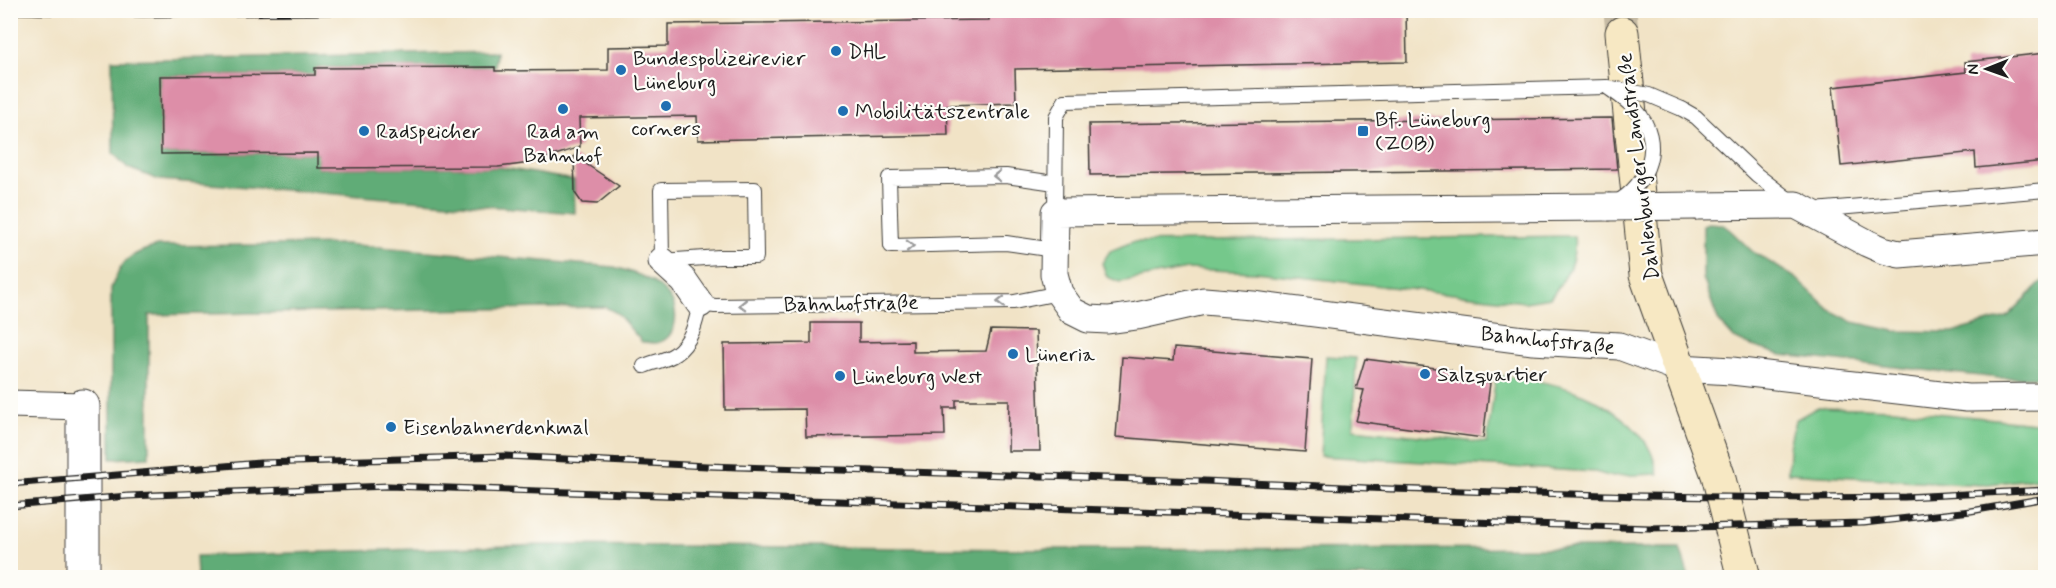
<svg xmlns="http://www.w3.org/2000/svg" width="2056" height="588" font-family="Mynerve,sans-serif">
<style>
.green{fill:#75c88b;stroke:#487254;stroke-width:1.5}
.forest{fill:#60ac77;stroke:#3e644a;stroke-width:1.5}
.building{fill:#dd8ea8}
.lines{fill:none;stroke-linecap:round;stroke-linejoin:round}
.secondary-tunnel{stroke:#c6bba4;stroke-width:33;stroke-dasharray:33 16;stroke-linecap:butt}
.service-casing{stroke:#3c3a36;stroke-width:16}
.minor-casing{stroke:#3c3a36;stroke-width:29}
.tertiary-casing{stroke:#3c3a36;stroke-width:35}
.secondary-casing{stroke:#3c3a36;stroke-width:35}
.service{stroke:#fff;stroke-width:14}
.minor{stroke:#fff;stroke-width:27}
.tertiary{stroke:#fff;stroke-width:33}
.secondary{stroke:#f7e8c3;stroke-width:33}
.rail-casing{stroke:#1c1c1c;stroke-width:7}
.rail{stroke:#fdfcf7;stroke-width:4.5;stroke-dasharray:14;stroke-linecap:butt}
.service-bridge-casing{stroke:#3c3a36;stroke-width:16;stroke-linecap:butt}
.minor-bridge-casing{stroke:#3c3a36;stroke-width:29;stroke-linecap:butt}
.service-bridge{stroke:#fff;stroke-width:14}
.minor-bridge{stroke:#fff;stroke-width:27}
.oneway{stroke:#999}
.poi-dot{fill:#1f6fb2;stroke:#fdfcf7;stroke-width:2}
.labels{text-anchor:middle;stroke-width:4.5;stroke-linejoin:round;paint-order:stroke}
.poi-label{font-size:21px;fill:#1c1c1c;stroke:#fdfcf7;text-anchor:start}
.street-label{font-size:21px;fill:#1c1c1c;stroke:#fdfcf7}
</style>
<rect width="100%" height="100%" fill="#fdfcf7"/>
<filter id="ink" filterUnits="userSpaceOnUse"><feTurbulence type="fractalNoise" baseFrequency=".0167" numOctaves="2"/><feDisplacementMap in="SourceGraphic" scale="12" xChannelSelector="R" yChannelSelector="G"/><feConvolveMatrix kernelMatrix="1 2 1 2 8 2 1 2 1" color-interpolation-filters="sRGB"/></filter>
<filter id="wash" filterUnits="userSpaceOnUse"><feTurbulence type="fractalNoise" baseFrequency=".008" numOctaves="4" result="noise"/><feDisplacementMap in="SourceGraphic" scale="24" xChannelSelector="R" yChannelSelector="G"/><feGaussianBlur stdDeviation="1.35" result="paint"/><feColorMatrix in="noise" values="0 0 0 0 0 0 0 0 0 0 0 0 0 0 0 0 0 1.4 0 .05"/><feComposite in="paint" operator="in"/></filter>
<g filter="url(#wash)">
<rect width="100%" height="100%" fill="#f1e3c6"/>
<path class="green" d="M1574 236C1577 261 1566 278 1550 298L1525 302 1256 272 1187 269 1120 282 1107 277 1102 263 1110 251 1132 242Z
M1326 356 1356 358 1353 429 1487 443 1496 375C1524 379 1555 382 1582 394 1606 404 1640 427 1651 452 1654 459 1656 467 1658 474L1609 476 1595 472 1320 456Z
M1818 407 1894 409 2045 424V477L1981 485 1788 473 1789 447 1795 420Z"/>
<path class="forest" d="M496 52 495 67 316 68 315 75 160 76 161 154 318 153V168L498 167 574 180 575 213 159 180 128 168 113 153 112 60Z
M1708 223 1722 224 1730 230 1753 252 1796 278 1830 310 1853 322 1895 331 1953 332 2007 317 2045 279V377L1999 378 1781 355 1749 345 1734 338 1718 320 1703 278V225Z
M344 244 614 267C635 273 651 277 667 294 681 308 678 340 656 343 651 343 646 342 642 342L617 313 605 307 149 315V457L111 459V288C123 259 127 255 157 246Z
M545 545 1050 549 1680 548 1689 577H197L196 556Z"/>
<g id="blocks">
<path class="building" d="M1289 10H1406L1407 62 1015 69 1016 103 947 105 948 135 698 140 697 116 579 118 580 147 531 163 498 167 318 168V153L161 154 160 76 315 75V68L495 67V71L608 70V47L668 46V24L989 20V16Z
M2046 53V161L1976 168 1975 152 1841 166 1833 87 1966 72 1965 62Z
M1612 118 1617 169 1090 175 1089 124Z
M574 156 619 186 597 204 582 203 575 193Z
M811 323H859V342L913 341V352L986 351 991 330 1036 331 1040 451H1008L1009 400H956V408H944L945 435 806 437 805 409 725 410 724 344 811 343Z
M1174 348 1312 359 1305 452 1116 437 1122 357 1173 361Z
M1365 359 1451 370 1450 378 1490 383 1483 438 1356 421 1364 390 1356 389Z"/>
</g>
</g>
<g filter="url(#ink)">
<use href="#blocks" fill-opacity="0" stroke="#3c3a36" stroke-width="1.5"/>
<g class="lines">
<path class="secondary-tunnel" d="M1620 10 1622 33"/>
<g class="service-casing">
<path id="service" d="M1682 109 1696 117 1757 175 1792 202
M755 189 756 257H719L662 261 661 190Z
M1814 210 2046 190
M1055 212 1056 117 1065 101 1607 87
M1054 250 1006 243 891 246 889 178 1006 176 1055 183
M644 366C653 362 667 360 675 354 692 342 696 322 700 304L715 306 1014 302 1059 293"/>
</g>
<g class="minor-casing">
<path id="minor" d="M1696 206 1796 205 1867 243 1883 250 1899 254 2046 242
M1608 207 1055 212 1054 274 1059 293 1072 311 1088 319 1108 320 1137 316 1204 301 1253 305 1533 341 1619 346 1679 368 1732 371 1967 398 2046 397
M662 261 684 281 700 304
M10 404 83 406"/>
</g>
<g class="tertiary-casing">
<path id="tertiary" d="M83 406V578"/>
</g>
<g class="secondary-casing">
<path id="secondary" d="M1622 33 1646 275 1718 475 1744 578"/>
</g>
<use href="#service" class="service"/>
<use href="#minor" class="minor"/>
<use href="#tertiary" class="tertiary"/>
<use href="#secondary" class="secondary"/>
<g class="rail-casing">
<path id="rail" d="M10 11 143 14 477 10
M10 484 260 463 505 456 707 466 1204 481 1391 489 1642 496 1810 498 1905 497 2046 490
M10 506 128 496 388 486 1650 528 1864 523 1971 511 2046 498"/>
</g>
<use href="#rail" class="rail"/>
<g class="service-bridge-casing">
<path id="service-bridge" d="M1607 87C1617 94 1628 101 1636 110 1665 142 1649 185 1615 203
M1612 88 1649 95 1682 109"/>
</g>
<g class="minor-bridge-casing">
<path id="minor-bridge" d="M1608 207 1696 206"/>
</g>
<use href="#service-bridge" class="service-bridge"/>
<use href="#minor-bridge" class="minor-bridge"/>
</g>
<defs><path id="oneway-chevron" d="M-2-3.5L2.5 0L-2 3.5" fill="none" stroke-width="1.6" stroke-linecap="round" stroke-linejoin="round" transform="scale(1.5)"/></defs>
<g class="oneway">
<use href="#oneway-chevron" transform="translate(997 176) rotate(180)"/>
<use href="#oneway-chevron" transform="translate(910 246) rotate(-1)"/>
<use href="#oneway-chevron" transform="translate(1001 302) rotate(179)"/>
<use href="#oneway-chevron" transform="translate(743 305) rotate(179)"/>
</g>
</g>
<g class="poi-dot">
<circle cx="836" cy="51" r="6"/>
<circle cx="621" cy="70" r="6"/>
<circle cx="666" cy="106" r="6"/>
<circle cx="563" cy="109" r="6"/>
<circle cx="843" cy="111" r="6"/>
<circle cx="364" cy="131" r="6"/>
<rect x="1357" y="125" width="12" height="12" rx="3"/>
<circle cx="1013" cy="354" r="6"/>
<circle cx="1425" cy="374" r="6"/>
<circle cx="840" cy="376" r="6"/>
<circle cx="391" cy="427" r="6"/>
</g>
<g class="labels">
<g class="poi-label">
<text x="848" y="58">DHL</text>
<text x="633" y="65">Bundespolizeirevier<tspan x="633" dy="24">Lüneburg</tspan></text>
<text x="855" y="118">Mobilitätszentrale</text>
<text x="1375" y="126">Bf. Lüneburg<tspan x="1375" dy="24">(ZOB)</tspan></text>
<text x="666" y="135" text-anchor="middle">corners</text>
<text x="376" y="138">Radspeicher</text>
<text x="563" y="138" text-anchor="middle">Rad am<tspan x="563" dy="24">Bahnhof</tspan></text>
<text x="1025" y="361">Lüneria</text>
<text x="1437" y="381">Salzquartier</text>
<text x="852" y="383">Lüneburg West</text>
<text x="403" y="434">Eisenbahnerdenkmal</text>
</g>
<g class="street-label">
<text transform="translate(1638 167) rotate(-97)" y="7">Dahlenburger Landstraße</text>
<text transform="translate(851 303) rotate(-1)" y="7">Bahnhofstraße</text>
<text transform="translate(1548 340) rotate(6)" y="7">Bahnhofstraße</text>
</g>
</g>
<rect width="2056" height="588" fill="none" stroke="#fdfcf7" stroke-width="36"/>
<g transform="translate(1987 69) rotate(269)" stroke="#fdfcf7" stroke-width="4.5" paint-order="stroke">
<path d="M0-4.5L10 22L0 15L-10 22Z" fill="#1c1c1c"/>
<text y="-9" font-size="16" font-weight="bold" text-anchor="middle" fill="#1c1c1c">N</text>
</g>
</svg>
